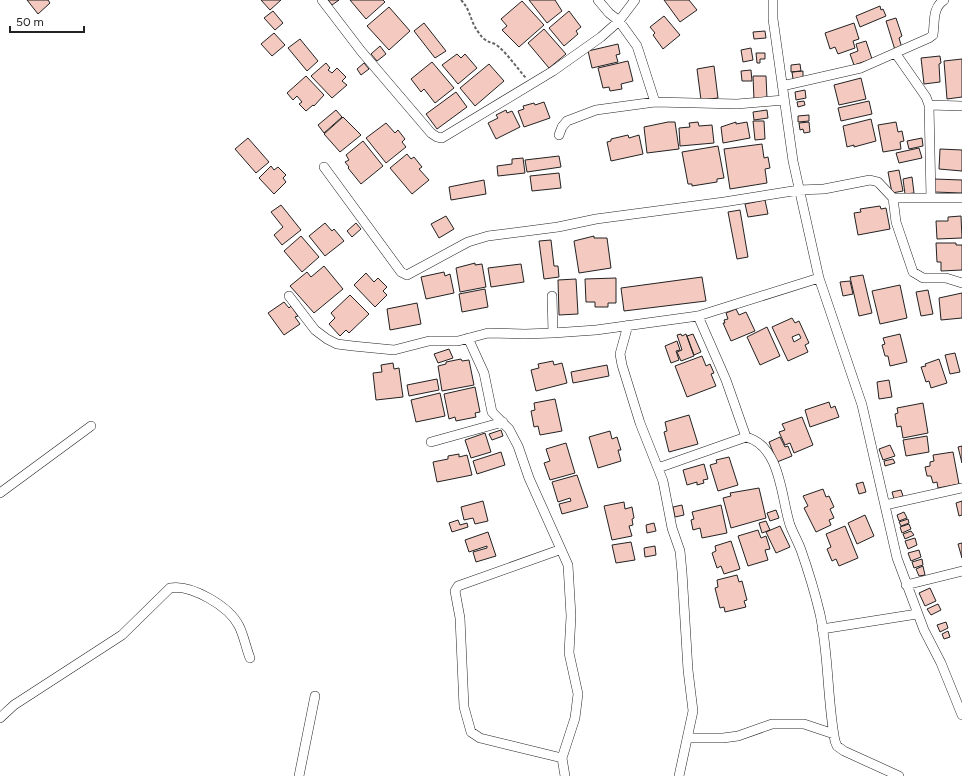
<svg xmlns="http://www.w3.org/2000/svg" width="962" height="776" font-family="Figtree,sans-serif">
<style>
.building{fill:#f3c9c0;stroke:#222;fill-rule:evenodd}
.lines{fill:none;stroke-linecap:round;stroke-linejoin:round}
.minor-casing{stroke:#222;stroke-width:10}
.path{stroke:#646464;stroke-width:2;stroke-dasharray:3 2;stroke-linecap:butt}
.minor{stroke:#fff;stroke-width:9}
</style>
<rect width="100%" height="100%" fill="#fff"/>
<path class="building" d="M27 0H48L50 3 38 14Z
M261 0H281L270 10Z
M328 0H339L332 5Z
M350 0H383L385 2 366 19Z
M529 0H555L562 11 547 23Z
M664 0H689L697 10 680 22Z
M522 1 544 25 519 47 502 30 507 26 501 19Z
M880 6 881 10 883 9 886 16 860 27 856 16Z
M389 7 410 31 389 50 367 26Z
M273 11 283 23 275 30 264 18Z
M569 11 581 27 576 31 578 34 564 46 549 28Z
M664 16 680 35 663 49 653 35 655 33 650 27Z
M896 18 902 36 899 38 902 48 895 50 886 21Z
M424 23 446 51 435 58 414 31Z
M854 23 859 39 853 41 855 48 838 54 835 47 830 49 825 33Z
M544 29 566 54 549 68 528 43Z
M765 31 766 38 754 39 753 32Z
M274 33 285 45 272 56 261 44Z
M300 39 318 61 307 71 288 48Z
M866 41 872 59 854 65 850 54 858 51 856 44Z
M618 44 620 54 616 55 618 62 592 68 588 51Z
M380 46 386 54 377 61 371 54Z
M751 48 753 60 743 62 741 50Z
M756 53H765V59H760V63H757Z
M457 54 461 58 465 54 477 68 458 84 442 65Z
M940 56 941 63 939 64 940 82 924 84 921 58Z
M962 59V97L947 99 944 61Z
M628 61 633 81 621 84 622 89 610 91 609 87 603 88 598 68Z
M432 62 454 88 435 103 424 89 421 92 411 79Z
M326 63 330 68 328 70 332 73 337 68 346 77 342 81 347 85 332 98 311 76Z
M364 63 369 69 361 75 357 69Z
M489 64 504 81 475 106 460 88Z
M800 64 801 71 791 72V65Z
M714 66 718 98 701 100 697 69Z
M751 70 752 81H742L741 71Z
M803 71V78L793 79 792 72Z
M306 76 324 95 314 106 313 105 306 111 299 104 302 102 297 96 293 100 287 93Z
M753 76H766L767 99 754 100Z
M861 78 866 99 839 105 834 85Z
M805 90 806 98 796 100 795 92Z
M456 92 467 107 437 129 426 114Z
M804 101 805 105 798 107 797 102Z
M869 101 872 114 841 121 838 108Z
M544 102 550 118 524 127 518 111 524 109 523 106 534 103 535 105Z
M336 110 342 117 324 133 318 125Z
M506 110 507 113 512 111 520 127 496 139 488 123 498 118 496 115Z
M767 110 768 118 754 120 753 112Z
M809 115V121L798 122V116Z
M343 117 361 135 340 152 324 134Z
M871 119 876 141 854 147V145L847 147 843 126Z
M753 121H764L765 139 755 140Z
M668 122H675L679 149 647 153 644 127Z
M698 122 699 126 712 125 714 143 680 146 679 128 690 127 689 123Z
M736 122V124L747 122 750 138 723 143 721 127Z
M809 122 810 132 804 133 803 129 800 130 799 123Z
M896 122 898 132 902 131 904 141 900 142 901 149 883 152 878 125Z
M386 123 395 133 398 130 405 139 402 142 406 147 386 163 366 138Z
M628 135 629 138 639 135 643 154 611 161 607 142 611 141V139Z
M248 138 269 162 256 173 235 149Z
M922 138 923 146 909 149 907 141Z
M363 141 383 166 361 184 348 168 349 167 345 162 349 160 346 155Z
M762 144 764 158 768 157 770 168 765 169 767 183 730 189 724 149Z
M718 146 724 178 717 179V182L692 186V184H688L682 152Z
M919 148 922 158 899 163 896 153Z
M940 149 962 150V171L939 169Z
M407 154 411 159 414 157 422 167 419 169 429 180 412 194 390 168Z
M559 156 561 167 527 172 525 160Z
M523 158 525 173 498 176 497 166 512 164V159Z
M271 166 274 170 278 167 286 175 283 178 286 182 274 194 259 178Z
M899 170 903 191 892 193 888 172Z
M559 173 561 188 532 191 530 176Z
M912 177 914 193 905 194 903 179Z
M934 179 962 180V193L934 192Z
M484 180 486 194 451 200 449 187Z
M765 200 768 214 748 217 745 204Z
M281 205 301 230 282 245 274 235 283 227 271 212Z
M880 206 881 209 886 208 890 229 858 235 854 213 861 212 860 209Z
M740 210 748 257 737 259 728 212Z
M446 216 454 229 439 238 431 224Z
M961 216 962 238 937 239 936 221H948V217Z
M325 223 332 231 334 229 344 241 325 256 309 236Z
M356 223 361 229 352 237 347 231Z
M301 236 319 257 302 272 284 251Z
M594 236V238H607L611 268 579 273 574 241Z
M551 240 554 266H558L559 277 544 279 539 241Z
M936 243H956V245H962V270L941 271V262H937Z
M475 263V265L482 264 486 287 460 292 456 268Z
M521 264 524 282 491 287 488 268Z
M324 266 343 289 314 313 290 286 307 272 311 277Z
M444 272 445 276 450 274 454 293 426 299 421 277Z
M366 273 374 282 378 278 387 287 383 291 387 295 375 307 354 285Z
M863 275 872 313 859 316 850 277Z
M702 277 706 301 624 311 621 288Z
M616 278V303H608V307H595V302H586L585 279Z
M576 279 578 314 559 315 558 280Z
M850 281 853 294 843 296 840 282Z
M900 285 907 318 880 324 872 291Z
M485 289 488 307 462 312 459 294Z
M928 290 933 314 921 316 916 292Z
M962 293V318L941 320 939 298Z
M350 295 369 314 349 333 346 330 340 336 329 324 335 318 331 313Z
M284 302 289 308 291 306 298 316 295 317 300 324 284 335 268 313Z
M417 303 421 324 390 330 387 309Z
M736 309 739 315 746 312 755 331 731 341 723 323H725L724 320 728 319 726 313Z
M792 318 795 323 799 321 809 343 805 345 808 352 788 361 772 327ZM799 334 801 338 794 342 792 337Z
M767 327 780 356 760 365 747 337Z
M681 334 682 336 686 334 694 356 681 361 677 352 682 350 677 335Z
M693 334 701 352 694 355 687 336Z
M900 334 907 362 890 366 888 356H885L882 345 885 344 883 338Z
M677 341 680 350 676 351 679 360 671 363 665 346Z
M449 349 453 358 438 363 434 354Z
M955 353 960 372 950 374 945 355Z
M702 356 706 366 710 364 714 373 711 374 716 386 687 397 675 366Z
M461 359 462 361 469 360 474 385 442 391 438 366 446 364V362Z
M939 359 947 383 931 388 929 381 926 382 921 367 926 366 925 364Z
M553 361 554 365 562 363 567 383 536 391 531 370 539 368 538 364Z
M393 363 394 369 399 368 403 397 376 400 373 373 382 372 381 365Z
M607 365 609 376 573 383 571 372Z
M437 379 439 390 409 396 407 385Z
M889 380 892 397 879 399 877 382Z
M475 387 480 412 475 413 476 417 456 421 455 417 449 419 444 394Z
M440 393 445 416 416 422 411 400Z
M555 399 562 431 540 435 538 426 534 427 531 411 535 410 534 403Z
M829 402 831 408 835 406 839 417 810 427 805 410Z
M923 403 928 433 903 438 901 426 897 427 895 414 898 413 897 408Z
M689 415 698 444 669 452 664 432 667 431 665 422Z
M802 417 813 445 794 453 790 443 785 445 779 432 785 430 782 424Z
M501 430 503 436 492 440 489 434Z
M610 431 612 439 617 437 621 450H618L621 461 598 468 589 437Z
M485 433 491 452 471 458 465 440Z
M927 436 929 452 906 456 903 440Z
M780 437 785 447 788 446 792 456 777 462 769 442Z
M566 443 575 473 550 480 544 463 550 461 546 449Z
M890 445 895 456 883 460 879 449Z
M962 446V463L958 447Z
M501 452 505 465 477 474 473 461Z
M953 452 959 484 938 488 937 482 933 483 931 476H927L925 467 930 466V462L934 461 933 455Z
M459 454V457L467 455 472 475 437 482 433 462 448 459V456Z
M729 457 738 485 718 491 710 465 717 463 716 460Z
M893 459 895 463 885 466 884 461Z
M704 464 708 479 703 480 704 483 697 485V482L687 485 683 470Z
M577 475 588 507 562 514 559 504 571 501 570 498 558 502 552 482Z
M863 482 866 492 859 494 856 484Z
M759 488 766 518 731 528 723 498 731 496 730 493Z
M823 489 826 497 829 496 834 507 830 509 834 518 829 520 831 525 816 532 804 508 808 506 803 496Z
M901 490 903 496 894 499 892 492Z
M483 501 488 521 475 524 473 518 464 520 461 507Z
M962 501V515L959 516 956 503Z
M624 502 625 509 632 507 634 518 632 519 633 525 629 526 632 536 612 540 604 506Z
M682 505 684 515 675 517 673 507Z
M721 505 727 533 702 538 700 528 693 530 691 520 694 519 692 512Z
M776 510 779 518 770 521 767 513Z
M904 512 907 518 899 521 897 515Z
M865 515 874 536 857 544 848 523Z
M908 519 909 523 901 526 899 522Z
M458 520 460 525 467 523 468 527 452 532 449 523Z
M766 521 770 530 762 533 759 523Z
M654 523 656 531 647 533 646 525Z
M909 524 911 529 902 533 900 527Z
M780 526 790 547 776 553 766 532Z
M845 526 858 558 839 566 836 559 832 561 827 549 831 547 826 534Z
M758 530 761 538 766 536 770 549 765 550 768 560 748 566 738 536Z
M911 531 914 535 905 539 903 534Z
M488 532 496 556 476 562 473 552 487 548V546L469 552 465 540Z
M915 538 917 545 908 549 905 541Z
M731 541 740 569 724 574 721 566 717 568 712 553 716 551 715 546Z
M631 542 635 560 616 563 612 545Z
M962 543V558L958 544Z
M655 546 656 555 645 557 644 548Z
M919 550 921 557 911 561 908 553Z
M922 559 923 565 914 568 912 562Z
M923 566 925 575 919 576 916 569Z
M737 575 739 582 742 581 747 600 744 601 746 607 725 612 724 607 720 608 715 588 718 587 717 580Z
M930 588 936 601 925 606 919 593Z
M938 604 941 610 931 615 927 609Z
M946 622 948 628 940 632 937 625Z
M948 631 950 637 944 639 942 634Z"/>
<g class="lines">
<g class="minor-casing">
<path id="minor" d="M322 0 361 51 431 133 437 137 442 138 553 71 601 37 619 21 635 0
M598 0 609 13 619 21 637 46 655 102
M773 0V19L793 161 819 278 862 405 897 558 924 630 941 663 962 715
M896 54 926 97 929 105 931 198
M782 86 861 68 929 38 933 35C935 22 932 8 944 0
M929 105 962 106
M559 135 562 127 567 121 596 110 655 102 737 104 784 100
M324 167 401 272 407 275 468 242 488 236 558 227 596 219 724 202 799 190 824 189 870 180 878 182 893 198 896 222 913 272 923 278H946L962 283
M893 198H962
M289 296 315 330 327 339 337 344 353 346 394 350 429 341H458L488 333 525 334 553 333 552 296
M698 316 726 380 746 437
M628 325 620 354 622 365 640 423 663 481 672 528 680 551 682 572 688 670 693 711 679 776
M553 333 596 330 698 316 819 278
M468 338 484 373 492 412 509 429 518 446 529 478 568 565 571 616 569 653 578 694 575 718 562 758 565 776
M431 442 503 422
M658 468 746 437C781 446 781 498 790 525 793 533 798 542 801 550 808 570 815 593 820 614 829 656 827 699 835 741L837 746 844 751 899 776
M0 493 91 426
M885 505 962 488
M559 550 458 586 455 591 460 618 464 707 471 732 480 738 562 758
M906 585 962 571
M822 629 917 614
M0 718 14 705 122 635 170 588C191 584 229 606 239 626 244 636 246 648 250 658
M688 738H723L738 736 772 724H804L834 734
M299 776 315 696"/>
</g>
<path class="path" d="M461 0C471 10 470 22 479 33 487 45 491 40 499 47 509 56 517 68 526 78"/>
<use href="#minor" class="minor"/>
</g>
<path d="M10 26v6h74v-6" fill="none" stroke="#222222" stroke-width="2"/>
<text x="16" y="26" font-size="12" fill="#222222" stroke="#ffffff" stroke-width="3" paint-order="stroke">50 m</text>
</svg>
